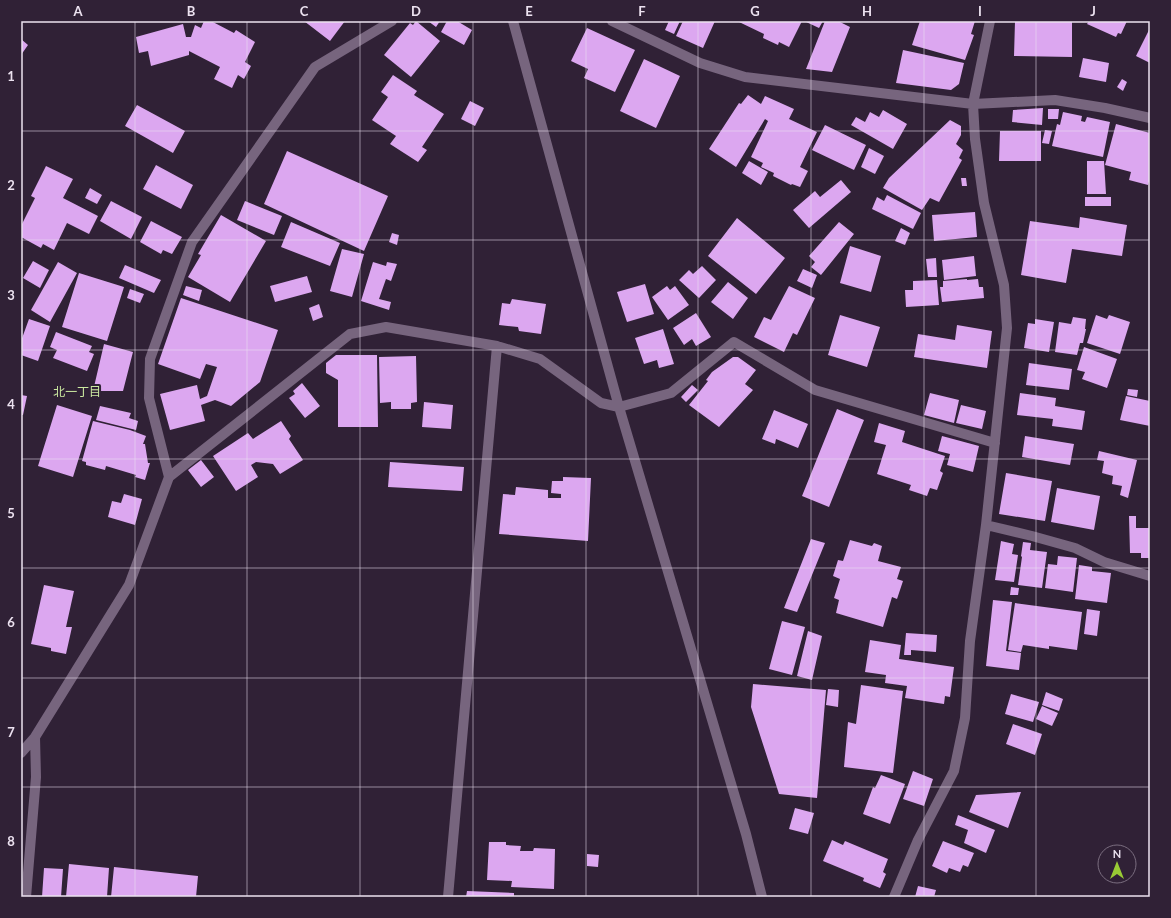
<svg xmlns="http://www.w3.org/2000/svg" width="1171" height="918" font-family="Lato,'Noto Sans JP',sans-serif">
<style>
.building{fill:#dca7f0}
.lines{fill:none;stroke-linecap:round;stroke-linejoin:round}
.minor{stroke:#77657e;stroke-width:10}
.grid{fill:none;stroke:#ece2f0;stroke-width:1;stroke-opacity:0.55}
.labels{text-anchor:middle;stroke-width:4;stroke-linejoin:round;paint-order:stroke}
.neighbourhood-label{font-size:12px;fill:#cceaa1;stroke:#302136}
.neatline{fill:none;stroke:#ece2f0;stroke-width:1.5}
.grid-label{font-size:13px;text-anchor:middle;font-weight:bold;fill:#ece2f0}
</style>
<rect width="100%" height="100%" fill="#302136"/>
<path class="building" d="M204 21H211L234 33 236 30 255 42 245 62 251 66 244 79 238 75 232 88 214 79 220 67 189 51V55L151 66 148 51 139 53 136 37 183 24 186 37H191L195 25 201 28Z
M304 21H345L330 41Z
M416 21 440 41 411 77 384 55 410 23 413 25Z
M428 21H440L436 27Z
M447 21H457L472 30 464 45 441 32Z
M669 21H680L674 34 665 30Z
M683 21H715L703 48 676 36Z
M737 21H802L789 47 779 42 778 45 763 38 764 34Z
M804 21H823L819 28Z
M825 21H838L850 27 832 72 806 69Z
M920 21H975L971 34 974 35 965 60 912 45Z
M1015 21H1072V57L1014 56Z
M1089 21H1127L1121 34 1118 33 1116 37 1087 24Z
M587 28 635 50 615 92 584 78 588 69 571 61Z
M1150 28V63L1136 56Z
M21 39 28 45 21 55Z
M903 50 964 63 959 84 951 90 896 83Z
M1083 58 1109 63 1106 82 1079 77Z
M644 59 680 76 656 128 620 111Z
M393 75 417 91 414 95 444 114 422 147 427 150 418 162 390 144 396 136 372 120 388 97 381 92Z
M1122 79 1127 82 1123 91 1117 87Z
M748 95 761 104 765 96 794 109 789 119 817 132 800 167 808 171 800 187 792 184 791 185 773 176 774 173 761 167 763 163 751 157 768 121 765 119 736 167 709 149 739 103 741 104Z
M470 101 484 108 475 126 461 119Z
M137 105 185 131 173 153 125 126Z
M1043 108 1042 125 1012 122 1013 110Z
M1048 109H1059L1058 119H1048Z
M883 110 907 124 893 149 851 125 856 117 865 122 870 112 879 117Z
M1063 112 1082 116 1081 121 1085 122 1087 117 1110 122 1103 157 1052 146 1057 124 1060 125Z
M950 120 961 126V135L956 144 963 150 959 158 962 160 939 202 930 198 922 210 883 188 889 178Z
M1116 124 1150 133V178L1148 185 1129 180 1131 172 1105 165Z
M825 125 866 145 854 170 812 150Z
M1045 130 1052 131 1049 144 1042 143Z
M1000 131H1041V161H999Z
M869 148 884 156 875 174 861 167Z
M287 151 388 196 364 251 264 204Z
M749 161 768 172 761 185 742 173Z
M1087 161H1104L1106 194H1087Z
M156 165 193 185 181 209 143 189Z
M46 166 73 179 63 198 98 216 89 234 67 223 54 250 43 244 41 248 21 237V226L35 198 31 196Z
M961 178H966L967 186H962Z
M841 180 851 192 809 228 793 210 815 191 820 197Z
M90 188 102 195 97 204 85 198Z
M887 195 921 213 913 229 872 209 877 197 884 201Z
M1085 197H1111V206H1085Z
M111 201 142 217 131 239 100 221Z
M245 201 282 216 274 235 237 220Z
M975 212 977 237 934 241 932 215Z
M221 215 266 241 230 302 188 277 201 255 198 254Z
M1080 217 1127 225 1122 256 1072 249 1066 283 1021 275 1030 221 1079 228Z
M737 218 785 258 756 294 708 256Z
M151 221 182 237 172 254 163 250 161 254 140 242Z
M291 222 340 243 330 266 281 247Z
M839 222 854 234 821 275 811 267 815 262 809 256Z
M901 228 910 233 905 245 895 241Z
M392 233 399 235 397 245 389 242Z
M850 246 881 256 871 292 840 283Z
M342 249 364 254 352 297 330 291Z
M974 256 976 276 944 280 942 260Z
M936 258 937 277H928L926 259Z
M33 261 49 270 40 288 23 278Z
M58 262 77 273 50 322 31 310Z
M373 262 386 266 387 262 397 264 391 281 386 279 379 299 391 302 389 310 361 301Z
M125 265 161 280 154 293 119 278Z
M702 266 716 280 699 298 679 280 689 270 693 274Z
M803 269 817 275 812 288 797 281Z
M79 273 124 287 107 341 62 327Z
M307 276 312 292 275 302 270 286Z
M967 279V280L978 279 979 287H983L984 298 942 302 940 287H943V281Z
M937 280 939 305 906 307 905 290H913V281Z
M728 282 748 298 733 319 711 302Z
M645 284 654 314 627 322 617 292Z
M186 286 202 290 199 301 183 295Z
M667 286 670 290 675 286 689 305 668 320 652 297Z
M789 286 815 298 797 335 793 333 784 352 754 337 764 317 771 320Z
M130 289 144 294 140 303 127 298Z
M181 298 278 330 260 382 231 406 215 400 201 405 205 421 170 430 160 394 197 385 200 399 207 396 217 367 206 364 200 379 158 364Z
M512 299 546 304 541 334 519 331 518 327 499 325 502 303 510 304Z
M319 304 323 317 313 321 309 308Z
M696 313 711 337 696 346 692 339 684 345 673 328Z
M840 315 880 327 867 367 828 355Z
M1096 315 1107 319 1109 315 1130 322 1120 354 1087 343Z
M1073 317 1086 319 1085 329H1086L1083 343H1080L1077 355 1055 352 1059 322 1071 324Z
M29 319 50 326 38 361 21 355V341Z
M1035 319 1054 322 1049 352 1024 348 1028 323 1035 324Z
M957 325 992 331 987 368 914 357 918 334 955 340Z
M663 329 674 364 659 368 657 360 644 364 635 338Z
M56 332 92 346 89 352 94 354 87 371 53 358 57 350 50 347Z
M104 344 133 352 123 391H93Z
M1084 347 1117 359 1107 388 1082 379 1085 372 1077 370Z
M336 355H377L378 427H338V380L326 373V363Z
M416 356 417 402 411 403V409H391V402L380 403 379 357Z
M733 357H738L756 370 745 384 753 390 719 427 689 405 708 381 706 380 712 372Z
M1029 363 1072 369 1069 390 1026 385Z
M302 383 320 406 305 418 289 398 295 394 293 391Z
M692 385 698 390 686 402 681 397Z
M1128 389 1138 390 1137 397 1127 395Z
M930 393 959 400 954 423 924 415Z
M1020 393 1056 398 1055 406 1085 411 1082 430 1052 426 1053 419 1017 415Z
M21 395 27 396 23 415H21Z
M1126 396 1150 401V426L1120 420Z
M424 402 453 405 451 429 422 427Z
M57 405 92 416 73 477 38 466Z
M961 405 986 411 982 429 956 423Z
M100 406 131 413 129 418 138 421 136 430 96 420Z
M837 409 864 420 829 507 802 496Z
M774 410 808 424 798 448 776 439 775 444 762 439Z
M93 421 130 430 146 436 143 444H145L148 463H150L145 480 135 477 136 475 106 466 105 470 86 465V462L82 461Z
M281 421 291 436 289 439 303 460 280 474 273 464 256 462 251 465 258 477 236 491 213 456 248 433 253 439Z
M879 423 905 431 902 442 945 456 940 471 943 473 937 490 930 488 927 496 909 490 911 485 877 474 886 445 874 442Z
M942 436 979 446 973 472 947 465 950 454 938 451Z
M1025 436 1074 444 1070 465 1022 457Z
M1099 451 1137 460 1128 498 1120 495 1122 486 1112 484 1113 476 1102 473 1104 461 1097 460Z
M201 460 214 477 201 487 188 470Z
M390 462 464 467 462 491 388 487Z
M1006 473 1052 481 1045 521 999 514Z
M563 477 591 478 588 541 499 534 503 494 515 495 516 487 548 490V498H561V494L551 493 552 481H563Z
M1057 488 1100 496 1094 530 1051 522Z
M124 494 142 499 135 525 108 517 112 501 121 503Z
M1129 516H1136V528H1150V558H1141V553H1130Z
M811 539 825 543 797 612 784 608Z
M850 540 872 546 874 543 882 546 878 561 901 567 897 579 903 581 897 599 892 597 883 627 836 613 839 600 834 598 840 579 833 576 838 560 843 561Z
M1001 541 1014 544 1012 554 1018 555 1014 582 995 580Z
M1023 542 1031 543 1030 550 1047 552 1042 588 1018 585 1022 557 1021 556Z
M1058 556 1077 558 1073 592 1045 588 1048 564 1057 565Z
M1079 565 1092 567V571L1111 573 1107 603 1075 599Z
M44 585 74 591 66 627H72L66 654 51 651V648L31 644Z
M1011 587 1019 588 1018 595H1010Z
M993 600 1012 602 1006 651 1021 653 1019 670 986 666Z
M1015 603 1082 612 1077 650 1049 646V649L1023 645 1021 652 1008 650Z
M1087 609 1100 611 1097 636 1084 634Z
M782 621 805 627 792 675 769 669Z
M808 631 822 636 812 680 797 676Z
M906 633 937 635 936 652 911 650V655H904Z
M870 640 901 645 899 659 954 667 950 697 945 696 944 704 905 698 907 686 885 683 886 675 865 672Z
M753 684 826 690 817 798 779 794 751 707Z
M861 685 903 691 893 773 844 767 848 722 856 724Z
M828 689 839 690 838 707 826 705Z
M1046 692 1063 699 1059 711 1042 705Z
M1011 694 1039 702 1033 722 1005 714Z
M1042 706 1058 713 1052 726 1036 719Z
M1013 724 1042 734 1035 755 1006 744Z
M913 771 933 779 924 806 903 799Z
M881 775 905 784 890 824 863 814 873 787 875 788Z
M1021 792 1008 828 969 812 976 795Z
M795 808 814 813 808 834 789 829Z
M958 815 995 830 986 853 964 843 968 830 955 825Z
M832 840 843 845 845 841 888 859 883 872 886 874 880 888 863 881 864 878 823 861Z
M943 841 974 853 968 867 963 865 960 872 949 868 947 873 932 866Z
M489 842H506V845L521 846 520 851H533L534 848 555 849 554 889 511 887 512 881 487 880Z
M587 854 599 855 598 867 587 866Z
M69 864 109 868 107 897H66Z
M114 867 198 876 196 897H111Z
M44 868 63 869 61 897H42Z
M918 886 936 890 934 897H915Z
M467 891 514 893V897H466Z"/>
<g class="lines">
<path class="minor" d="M513 21 619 407 746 834 762 897
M612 21 700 63 745 77 973 104 1055 100 1105 108 1150 118
M169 477 350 334 386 327 497 346 540 359 601 403 619 407 671 393 734 342 815 390 995 443
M986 525 1032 536 1075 548 1104 562 1150 576
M21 753 35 737 129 585 169 477 149 398 150 359 192 242 315 67 392 21
M26 897 36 777 35 737
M448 897 497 346
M894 897 918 840 954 771 965 718 970 641 986 525 1007 328 1004 285 984 203 975 139 973 104 990 21"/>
</g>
<path class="grid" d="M135 21V897M247 21V897M360 21V897M473 21V897M586 21V897M698 21V897M811 21V897M924 21V897M1036 21V897M21 131H1150M21 240H1150M21 350H1150M21 459H1150M21 568H1150M21 678H1150M21 787H1150"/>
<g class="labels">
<g class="neighbourhood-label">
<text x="77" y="396">北一丁目</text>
</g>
</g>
<rect width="1171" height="918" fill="none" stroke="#302136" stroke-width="44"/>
<g transform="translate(1117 864)"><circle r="19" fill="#302136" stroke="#7b6e80"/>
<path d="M0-3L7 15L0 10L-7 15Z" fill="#99cb35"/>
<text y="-6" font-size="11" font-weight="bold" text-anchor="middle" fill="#ece2f0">N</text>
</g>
<rect x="22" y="22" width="1127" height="874" class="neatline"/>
<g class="grid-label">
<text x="78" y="16">A</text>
<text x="191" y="16">B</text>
<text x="304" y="16">C</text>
<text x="416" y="16">D</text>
<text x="529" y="16">E</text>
<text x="642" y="16">F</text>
<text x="755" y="16">G</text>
<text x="867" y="16">H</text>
<text x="980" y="16">I</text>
<text x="1093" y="16">J</text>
<text x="11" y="81">1</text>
<text x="11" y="190">2</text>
<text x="11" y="300">3</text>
<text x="11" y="409">4</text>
<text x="11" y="518">5</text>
<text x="11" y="627">6</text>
<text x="11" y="737">7</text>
<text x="11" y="846">8</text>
</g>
</svg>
